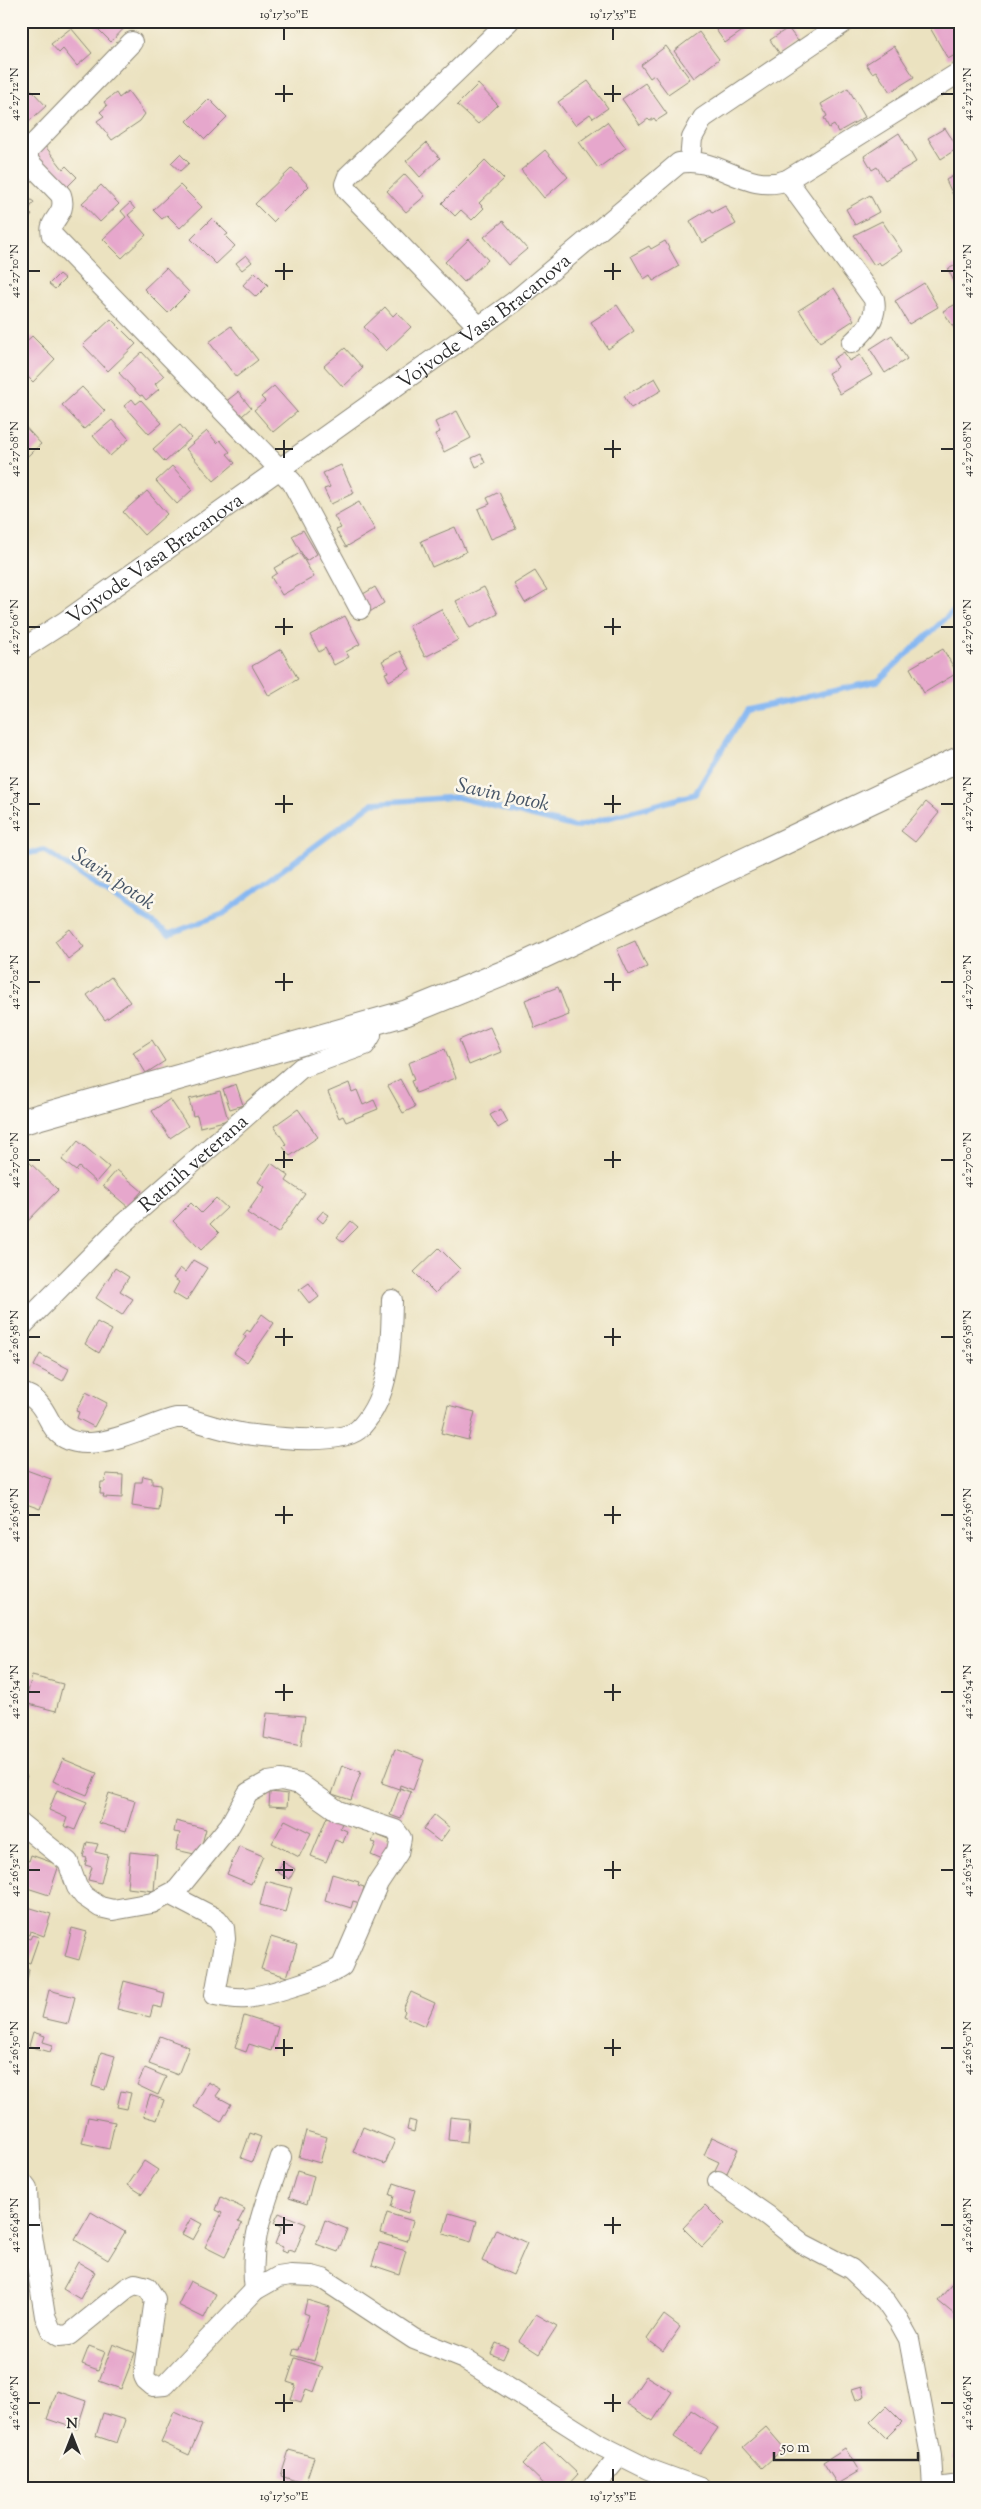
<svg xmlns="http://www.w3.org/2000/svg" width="981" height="2509" font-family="'Sorts Mill Goudy',serif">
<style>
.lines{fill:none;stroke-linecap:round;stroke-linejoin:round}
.stream{stroke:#85b7f2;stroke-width:5.5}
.building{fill:#e6a7cc}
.minor-casing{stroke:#8b8676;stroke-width:22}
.tertiary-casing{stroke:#8b8676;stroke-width:27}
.minor{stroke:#fff;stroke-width:20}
.tertiary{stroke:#fff;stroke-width:25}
.ticks{fill:none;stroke:#2b2b2b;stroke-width:2}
.labels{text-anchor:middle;stroke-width:5;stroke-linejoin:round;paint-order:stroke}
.street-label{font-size:20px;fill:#2b2b2b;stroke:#fbf7ec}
.water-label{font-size:21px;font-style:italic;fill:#465567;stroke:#fbf7ec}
.neatline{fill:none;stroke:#2b2b2b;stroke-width:2}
.ticks-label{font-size:12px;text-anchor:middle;fill:#2b2b2b}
</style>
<rect width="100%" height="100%" fill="#fbf7ec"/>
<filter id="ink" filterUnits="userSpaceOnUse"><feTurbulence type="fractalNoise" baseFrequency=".02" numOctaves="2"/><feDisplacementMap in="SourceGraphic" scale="10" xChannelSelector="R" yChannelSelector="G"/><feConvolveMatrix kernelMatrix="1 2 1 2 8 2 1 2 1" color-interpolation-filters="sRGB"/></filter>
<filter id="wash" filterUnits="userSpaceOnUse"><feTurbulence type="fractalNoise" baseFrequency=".0096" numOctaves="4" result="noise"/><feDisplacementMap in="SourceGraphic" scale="20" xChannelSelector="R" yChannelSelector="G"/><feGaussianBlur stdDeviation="1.12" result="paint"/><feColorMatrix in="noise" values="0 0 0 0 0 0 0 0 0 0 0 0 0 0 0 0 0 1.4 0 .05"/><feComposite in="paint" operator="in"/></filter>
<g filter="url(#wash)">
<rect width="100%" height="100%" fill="#ebe2c0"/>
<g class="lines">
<path class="stream" d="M21 855 44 850 169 934 223 914 373 803 457 797 575 827 695 794 746 710 878 681 960 605"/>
</g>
<g id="blocks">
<path class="building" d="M90 21H127L129 23 111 42Z
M710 21H748L751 25 725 43Z
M937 21H960V52L948 59 929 26Z
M71 28 92 53 77 66 63 49 59 53 51 44Z
M788 28 798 41 780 54 770 40Z
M699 32 719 59 694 78 674 51Z
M666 46 690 79 668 94 654 75 650 78 641 65Z
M894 46 914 77 890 92 876 71 872 73 866 64Z
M23 81 46 106 23 127 21 83Z
M588 81 608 108 593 118 590 114 575 125 558 102Z
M645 83 667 114 656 121 654 118 650 121 648 119 640 125 622 99Z
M478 84 498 105 478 124 457 105Z
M848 88 865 117 838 132 834 125 829 128 824 118 827 116 821 104Z
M128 91 145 114 140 121 112 140 97 121 104 116 100 112 107 106 104 102 116 93 119 98Z
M209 99 227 117 205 139 187 121Z
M607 122 626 148 598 168 579 142Z
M945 128 958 148 941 159 928 138Z
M899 133 916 162 885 180 877 167 872 170 864 156Z
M426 143 440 158 420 177 406 161Z
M45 146 63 169 66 166 77 177 62 192 36 166 37 154Z
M545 150 568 177 544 198 521 170Z
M180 154 189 163 180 171 171 163Z
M485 160 504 179 479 203 484 208 472 220 461 210 455 216 442 203Z
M292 168 309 186 273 222 255 204Z
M960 172V210L946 180Z
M405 174 425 196 406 212 387 191Z
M101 185 119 204 100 222 82 203Z
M180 185 202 207 180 228 167 215 162 219 153 210Z
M21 193 34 202 27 212 32 215 21 229Z
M870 195 879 212 855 225 846 209Z
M130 203 135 209 128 215 146 235 122 258 103 239 126 217 121 211Z
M725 206 736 224 702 243 690 221 710 209 712 213Z
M212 218 228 234 225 236 235 246 216 264 191 239Z
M503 221 527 249 508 265 484 237Z
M882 221 902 251 881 265 879 262 874 265 854 235Z
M469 239 488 260 464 282 445 262Z
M665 241 679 266 653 281 650 275 644 279 631 256 649 246 651 249Z
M246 255 252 262 242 270 236 263Z
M960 263V294L948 269Z
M166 268 189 292 168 313 144 289Z
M255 272 268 285 256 297 243 285Z
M59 274 65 279 55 289 49 284Z
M924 283 938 307 909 324 895 301Z
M834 288 854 320 820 342 799 310Z
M956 304 960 310V328L956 331 943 311Z
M617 305 634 331 608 349 591 322Z
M385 307 393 316 397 312 411 327 386 351 364 327Z
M111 319 136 344 108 371 83 345Z
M231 326 258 360 236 377 209 342Z
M892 335 907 359 885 373 870 349Z
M32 336 55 359 33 382 21 370V346Z
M345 348 363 368 343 387 324 366Z
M142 352 164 376 155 384 159 389 146 400 142 395 140 396 119 373Z
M844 352 849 361 860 355 872 375 840 394 828 373 838 367 833 359Z
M655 378 662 390 631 408 624 396Z
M274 386 297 412 273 432 254 410 265 401 261 397Z
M82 387 105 411 84 429 62 405Z
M238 392 251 408 234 423 220 406Z
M132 399 136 404 141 400 162 423 149 434 124 406Z
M457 411 471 438 444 452 435 434 440 432 435 422Z
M112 420 129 439 110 456 93 436Z
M21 422 41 444 21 462Z
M180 425 191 438 165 462 153 449Z
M207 431 217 443 220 440 230 452 227 454 235 463 214 481 186 449Z
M481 454 485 463 476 467 472 458Z
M341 465 354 493 331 504 324 489 330 487 323 473Z
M172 466 193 489 177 504 156 481Z
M147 491 167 514 144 535 123 512Z
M499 492 516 529 491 539 478 509 490 504 487 498Z
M359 502 375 530 346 547 336 530 341 528 334 516Z
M455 527 466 552 432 567 421 541Z
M303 530 317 554 306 561 292 536Z
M300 553 314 577 282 595 271 577 277 573 274 568Z
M535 571 547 590 525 603 514 584Z
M375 587 384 603 368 613 358 597Z
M484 587 498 614 470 628 456 601Z
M441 609 458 640 425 657 409 626Z
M345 616 360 644 346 652 349 657 334 665 325 648 319 652 310 635Z
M281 649 298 679 269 696 252 666Z
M943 649 957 673 924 693 910 668Z
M400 651 410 669 389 681 385 673 388 672 382 661Z
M926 802 939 813 915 842 901 831Z
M70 929 84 947 68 959 55 941Z
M635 941 647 967 629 975 617 949Z
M111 977 130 1002 105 1020 87 995Z
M558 987 569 1015 535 1028 525 1000Z
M490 1027 501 1052 469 1065 459 1040Z
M152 1040 165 1061 146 1073 133 1052Z
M445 1049 456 1078 416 1093 411 1081 414 1080 408 1063Z
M400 1079 415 1107 403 1113 388 1086Z
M349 1083 352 1092 357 1090 363 1105 374 1100 378 1109 346 1122 343 1116 339 1118 328 1092Z
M236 1084 243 1105 230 1109 223 1089Z
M220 1091 228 1120 200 1127 197 1115 193 1116 189 1099Z
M170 1099 188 1126 170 1138 152 1111Z
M298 1109 318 1137 290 1156 283 1147 286 1144 274 1126Z
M501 1109 508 1122 498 1128 490 1115Z
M78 1141 109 1167 96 1182 79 1167 76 1171 62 1160Z
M28 1161 58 1190 24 1225 21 1222V1168Z
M271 1163 289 1176 286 1181 305 1194 278 1233 247 1213 265 1187 258 1182Z
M117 1170 142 1191 128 1207 103 1186Z
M216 1198 227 1208 210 1224 219 1233 201 1250 173 1221 191 1203 201 1213Z
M323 1211 329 1215 323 1223 317 1218Z
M351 1221 358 1227 343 1242 337 1237Z
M439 1248 460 1269 435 1293 414 1272Z
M193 1260 207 1268 186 1301 173 1293 179 1282 173 1278 180 1268 185 1272Z
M115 1268 129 1277 120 1291 133 1299 122 1315 96 1298Z
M309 1283 319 1297 310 1304 299 1290Z
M262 1314 274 1323 247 1362 234 1353 246 1337 243 1335 247 1330 250 1332Z
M97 1322 112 1330 99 1353 85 1344Z
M40 1354 69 1369 63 1381 34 1366Z
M86 1392 107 1403 94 1427 77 1418 79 1412 76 1411Z
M448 1405 475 1412 468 1440 441 1433Z
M21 1468 51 1479 40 1509 21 1502Z
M106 1474 123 1475 122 1498 103 1497 104 1494H100L101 1482H105Z
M143 1476 152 1478V1484L161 1485 158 1510 132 1506 135 1482H142Z
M21 1533 27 1535 22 1556H21Z
M32 1676 63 1684 56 1711 25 1703Z
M267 1713 305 1716 301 1746 264 1738Z
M395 1749 424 1760 413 1790 400 1785 399 1789 382 1783Z
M63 1759 97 1773 87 1795 53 1781Z
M342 1765 361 1772 351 1800 332 1794Z
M21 1773 27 1776 21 1791Z
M400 1788 411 1792 401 1819 390 1815Z
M57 1790 87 1802 75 1830 64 1826 67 1818 49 1810Z
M270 1792 288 1794 287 1807 269 1806Z
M109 1793 135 1801 126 1831 99 1823Z
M434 1815 450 1828 440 1842 423 1829Z
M327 1817 342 1823 340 1828 347 1831 343 1843 335 1840 326 1862 311 1856Z
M285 1820 311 1833 299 1857 272 1843Z
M176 1821 206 1829 199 1855 176 1850 180 1833 174 1832Z
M375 1834 396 1843 387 1862 371 1855 376 1843 372 1842Z
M87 1842 98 1844 95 1852 108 1855 101 1883 88 1880 92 1867 85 1865 87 1858 83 1857Z
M239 1846 263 1856 251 1884 227 1874Z
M130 1852 157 1855 154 1891 127 1888Z
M31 1855 59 1865 49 1895 21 1886V1858L29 1861Z
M283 1862 295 1869 290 1879 277 1872Z
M332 1874 359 1882 358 1885 364 1887 360 1903 353 1901 351 1908 325 1900Z
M266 1881 292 1888 285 1912 260 1905Z
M21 1905 51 1914 44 1936 30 1931 29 1935 21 1933Z
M72 1928 87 1932 79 1960 65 1956Z
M32 1935 39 1937 30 1963 21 1960V1936L30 1939Z
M271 1937 297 1945 287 1977 261 1969Z
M21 1967 29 1969 24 1997 21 1996Z
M124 1981 157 1990V1992L165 1994 162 2008 153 2006 150 2017 117 2009Z
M49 1990 75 1997 68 2024 42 2018Z
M411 1992 435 2003 425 2026 403 2016 405 2011 403 2009Z
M244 2016 278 2027 271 2051 249 2044 246 2052 235 2048Z
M33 2032 45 2036 43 2042 53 2045 50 2052 29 2046Z
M160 2036 189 2047 178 2075 149 2064Z
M101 2052 115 2056 105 2090 92 2086Z
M145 2068 166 2077 158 2095 137 2085Z
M208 2082 221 2089 216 2096 231 2104 221 2122 194 2107Z
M121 2091 131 2093 127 2109 117 2107Z
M150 2095 164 2100 157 2120 143 2116Z
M88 2117 115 2122 109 2149 82 2143Z
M450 2117 469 2119 467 2142 448 2140Z
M409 2120 416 2122 414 2132 407 2130Z
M363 2127 395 2140 385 2164 353 2152Z
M306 2131 327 2137 320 2163 299 2157Z
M250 2133 261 2137 252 2162 241 2158Z
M712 2137 738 2149 726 2175 715 2170 719 2162 704 2155Z
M144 2161 158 2170 142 2194 128 2185Z
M297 2171 314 2176 307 2204 289 2198Z
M394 2183 415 2190 408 2213 391 2207 394 2196 390 2195Z
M221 2197 245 2209 238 2222 242 2224 225 2257 205 2247 222 2213 216 2210Z
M705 2205 724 2224 702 2247 683 2228Z
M91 2212 125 2232 108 2260 75 2240Z
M279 2213 306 2224 295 2252 288 2250 287 2253 281 2251 283 2247 275 2244 282 2226 274 2223Z
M387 2213 413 2221 407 2241 381 2233Z
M449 2213 477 2221 471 2242 443 2234Z
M191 2218 202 2224 193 2240 182 2234Z
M325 2220 347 2229 338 2252 316 2244Z
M496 2229 527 2243 513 2275 482 2261Z
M379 2243 406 2251 399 2274 372 2265Z
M78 2262 95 2272 80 2299 63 2289Z
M960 2274V2319L938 2301Z
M190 2281 216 2294 204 2318 178 2305Z
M307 2300 330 2307 314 2361 292 2355 294 2349 298 2350 309 2315 304 2313Z
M536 2314 557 2326 539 2354 519 2341Z
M664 2315 680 2327 663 2351 647 2339Z
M496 2343 508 2348 503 2359 491 2354Z
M113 2344 135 2353 121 2389 99 2381Z
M89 2346 105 2352 98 2370 82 2364Z
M295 2358 323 2367 314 2392 306 2389 301 2402 291 2399 296 2385 287 2382Z
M646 2376 672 2392 653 2421 627 2404Z
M862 2386 865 2396 856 2400 852 2389Z
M57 2391 86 2401 77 2429 47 2419Z
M886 2406 902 2422 886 2438 870 2422Z
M691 2410 718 2428 700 2454 674 2437Z
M174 2412 202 2425 189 2455 161 2442Z
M103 2413 125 2420 117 2443 96 2436Z
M766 2427 784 2448 762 2468 743 2447Z
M959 2440H960V2460L954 2458Z
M544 2442 578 2474 565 2488H548L523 2464Z
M845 2448 859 2471 837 2484 823 2462Z
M289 2450 314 2457 305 2484 281 2476Z"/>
</g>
</g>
<g filter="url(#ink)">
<use href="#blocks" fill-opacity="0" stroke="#8b8676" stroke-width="1"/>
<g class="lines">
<g class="minor-casing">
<g id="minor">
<path d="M132 42 28 150V161L61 195C68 216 47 219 52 235L292 482 360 609"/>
<path d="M690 161 692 138 703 118 846 21"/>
<path d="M787 180 874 299C878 318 865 331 852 343"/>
<path d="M479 327 347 190 345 184 348 176 509 21"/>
<path id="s1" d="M21 650 66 621 514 302 679 163C718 155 746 195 787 180L960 72"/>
<path id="s2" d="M21 1327 123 1224 301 1068 365 1045 371 1035V1023"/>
<path d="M21 1393C39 1397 44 1411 52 1425 76 1466 144 1425 176 1418H186C205 1424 226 1431 245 1434 270 1437 344 1447 361 1427 392 1393 391 1342 392 1300"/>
<path d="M21 1824 68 1862 77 1887 84 1896 100 1907 113 1910 152 1903 177 1890 230 1825 248 1793 268 1782 281 1780 300 1784 338 1811 395 1830 401 1838 398 1853 378 1883 342 1966C329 1977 264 1996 246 1998 235 1999 225 1997 215 1995L225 1939 224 1928 217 1919 171 1895"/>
<path d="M21 2181 27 2189 28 2211 45 2316 51 2330 59 2336 69 2335 127 2288 135 2284 147 2287 155 2299 144 2376 146 2380 153 2386 165 2385 255 2290 278 2277 291 2275 312 2276 323 2279 414 2339 464 2359 600 2445 648 2469 700 2488"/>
<path d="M718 2181 768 2216 803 2244 851 2269 886 2302 899 2321 909 2339 931 2456 933 2488"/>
<path d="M255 2290C248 2239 266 2204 281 2157"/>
<path d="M593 2488 620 2455"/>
<path d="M937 2488 960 2485"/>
</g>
</g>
<g class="tertiary-casing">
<path id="tertiary" d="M21 1122 406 1013 519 967 960 759"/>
</g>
<use href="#minor" class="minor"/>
<use href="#tertiary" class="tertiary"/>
</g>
</g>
<path class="ticks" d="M284 28V40M613 28V40M284 85V102M613 85V102M28 94H40M275 94H293M604 94H621M941 94H954M284 263V280M613 263V280M28 271H40M275 271H293M604 271H621M941 271H954M284 440V458M613 440V458M28 449H40M275 449H293M604 449H621M941 449H954M284 618V635M613 618V635M28 627H40M275 627H293M604 627H621M941 627H954M284 795V813M613 795V813M28 804H40M275 804H293M604 804H621M941 804H954M284 973V991M613 973V991M28 982H40M275 982H293M604 982H621M941 982H954M284 1151V1168M613 1151V1168M28 1160H40M275 1160H293M604 1160H621M941 1160H954M284 1328V1346M613 1328V1346M28 1337H40M275 1337H293M604 1337H621M941 1337H954M284 1506V1524M613 1506V1524M28 1515H40M275 1515H293M604 1515H621M941 1515H954M284 1684V1701M613 1684V1701M28 1692H40M275 1692H293M604 1692H621M941 1692H954M284 1861V1879M613 1861V1879M28 1870H40M275 1870H293M604 1870H621M941 1870H954M284 2039V2056M613 2039V2056M28 2048H40M275 2048H293M604 2048H621M941 2048H954M284 2217V2234M613 2217V2234M28 2225H40M275 2225H293M604 2225H621M941 2225H954M284 2394V2412M613 2394V2412M28 2403H40M275 2403H293M604 2403H621M941 2403H954M284 2469V2482M613 2469V2482"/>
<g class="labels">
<g class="street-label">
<text dy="7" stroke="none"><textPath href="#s1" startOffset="568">Vojvode Vasa Bracanova</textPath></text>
<text dy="7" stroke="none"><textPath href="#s1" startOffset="162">Vojvode Vasa Bracanova</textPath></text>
<text dy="7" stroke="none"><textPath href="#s2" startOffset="238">Ratnih veterana</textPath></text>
</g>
<g class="water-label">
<text transform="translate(503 794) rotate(12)" y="7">Savin potok</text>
<text transform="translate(114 878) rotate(34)" y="7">Savin potok</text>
</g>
</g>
<rect width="981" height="2509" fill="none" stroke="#fbf7ec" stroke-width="55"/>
<g transform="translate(72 2436)" stroke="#fbf7ec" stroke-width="4" paint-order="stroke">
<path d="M0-4L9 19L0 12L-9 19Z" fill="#2b2b2b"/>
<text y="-8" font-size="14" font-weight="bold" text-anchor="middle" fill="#2b2b2b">N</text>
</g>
<path d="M774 2452v8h144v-8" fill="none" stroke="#2b2b2b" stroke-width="2.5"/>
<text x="781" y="2452" font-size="15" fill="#2b2b2b" stroke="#fbf7ec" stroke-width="4" paint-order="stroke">50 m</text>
<rect x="28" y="28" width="926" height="2454" class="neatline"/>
<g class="ticks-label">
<text x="284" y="18">19°17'50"E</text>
<text x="613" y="18">19°17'55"E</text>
<text transform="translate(14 94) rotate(-90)" y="4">42°27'12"N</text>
<text transform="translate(967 94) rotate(-90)" y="4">42°27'12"N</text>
<text transform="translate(14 271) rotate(-90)" y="4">42°27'10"N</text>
<text transform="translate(967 271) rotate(-90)" y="4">42°27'10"N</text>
<text transform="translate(14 449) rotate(-90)" y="4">42°27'08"N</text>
<text transform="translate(967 449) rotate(-90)" y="4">42°27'08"N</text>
<text transform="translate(14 627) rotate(-90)" y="4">42°27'06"N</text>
<text transform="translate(967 627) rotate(-90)" y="4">42°27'06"N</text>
<text transform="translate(14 804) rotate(-90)" y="4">42°27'04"N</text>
<text transform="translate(967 804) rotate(-90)" y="4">42°27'04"N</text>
<text transform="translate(14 982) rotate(-90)" y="4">42°27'02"N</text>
<text transform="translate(967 982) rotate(-90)" y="4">42°27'02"N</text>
<text transform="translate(14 1160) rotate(-90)" y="4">42°27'00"N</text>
<text transform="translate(967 1160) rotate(-90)" y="4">42°27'00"N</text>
<text transform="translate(14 1337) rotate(-90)" y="4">42°26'58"N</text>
<text transform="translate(967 1337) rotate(-90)" y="4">42°26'58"N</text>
<text transform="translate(14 1515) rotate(-90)" y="4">42°26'56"N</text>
<text transform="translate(967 1515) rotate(-90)" y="4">42°26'56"N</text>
<text transform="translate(14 1692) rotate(-90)" y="4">42°26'54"N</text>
<text transform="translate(967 1692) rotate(-90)" y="4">42°26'54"N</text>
<text transform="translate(14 1870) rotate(-90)" y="4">42°26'52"N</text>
<text transform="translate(967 1870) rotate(-90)" y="4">42°26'52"N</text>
<text transform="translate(14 2048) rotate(-90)" y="4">42°26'50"N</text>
<text transform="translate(967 2048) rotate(-90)" y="4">42°26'50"N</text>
<text transform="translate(14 2225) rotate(-90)" y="4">42°26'48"N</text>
<text transform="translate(967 2225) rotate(-90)" y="4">42°26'48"N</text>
<text transform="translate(14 2403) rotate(-90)" y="4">42°26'46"N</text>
<text transform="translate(967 2403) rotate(-90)" y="4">42°26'46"N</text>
<text x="284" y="2500">19°17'50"E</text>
<text x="613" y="2500">19°17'55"E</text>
</g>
</svg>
